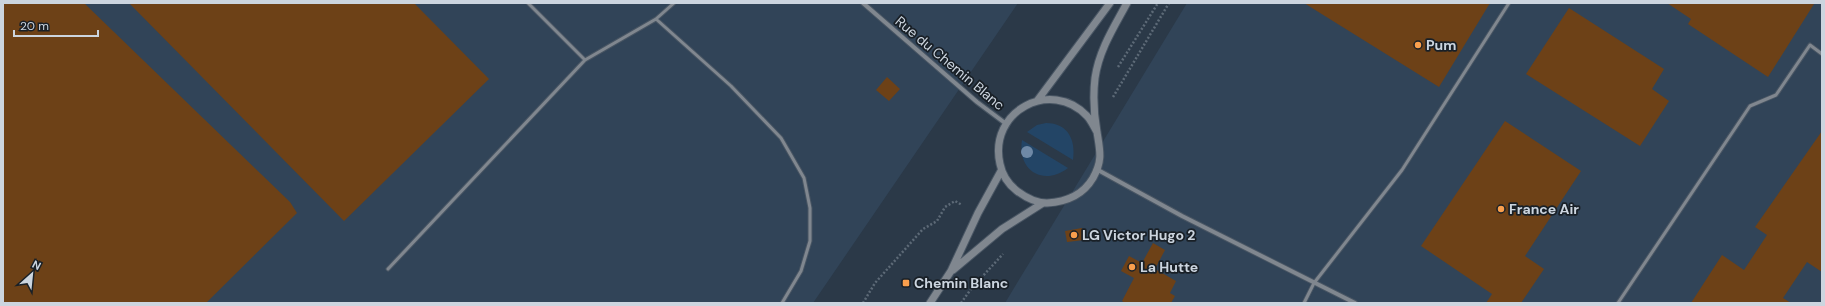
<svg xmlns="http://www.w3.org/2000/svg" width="1825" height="306" font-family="'DM Sans',sans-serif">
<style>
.built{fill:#314458}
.green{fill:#234566}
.building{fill:#6d4117}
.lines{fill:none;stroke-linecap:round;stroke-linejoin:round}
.service-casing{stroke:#485563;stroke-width:5}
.minor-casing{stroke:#485563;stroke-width:6}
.tertiary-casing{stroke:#485563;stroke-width:9}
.path{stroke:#5d6a77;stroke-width:2.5;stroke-dasharray:2 2;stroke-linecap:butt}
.service{stroke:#80878f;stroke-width:3}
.minor{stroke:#80878f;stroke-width:4}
.tertiary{stroke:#80878f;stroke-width:7}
.tree{fill:#6f89a6}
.poi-dot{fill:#f99f4d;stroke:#192027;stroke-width:1.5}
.labels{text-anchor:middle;stroke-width:3.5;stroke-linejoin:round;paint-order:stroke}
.poi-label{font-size:14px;font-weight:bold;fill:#ccd5df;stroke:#192027;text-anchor:start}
.street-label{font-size:14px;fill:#ccd5df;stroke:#192027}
</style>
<rect width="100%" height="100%" fill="#2b3948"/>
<path class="built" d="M3 3H1018L813 303H3Z
M1187 3H1822V303H1005Z"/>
<path class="green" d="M1046 123C1068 123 1076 140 1073 160L1027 132 1037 125Z
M1022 140 1068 168C1043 187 1017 170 1022 140Z"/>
<path class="building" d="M3 3H84L290 202 297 213 206 303H3Z
M129 3H414L489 79 344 221Z
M1304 3H1490L1439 87Z
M1667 3H1812L1814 4 1768 77 1688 24 1691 19Z
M1569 8 1664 69 1652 89 1669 101 1640 146 1526 74Z
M887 77 900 89 889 101 876 90Z
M1505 121 1581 171 1525 256 1544 269 1521 303H1486L1492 294 1421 246Z
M1822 131V272L1807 262 1783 298 1791 303H1691L1722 255 1744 270 1767 235 1755 227Z
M1082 228 1084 240 1067 242 1065 231Z
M1153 243 1165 250 1155 269 1176 281 1170 293 1175 296 1171 303H1125L1122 301 1134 278 1121 271 1129 256 1142 263Z"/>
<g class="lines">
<g class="service-casing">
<path id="service" d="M528 3 585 60
M674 3 656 19 731 86 781 138 804 178 810 208V241L801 271 782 303
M388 269 585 60 656 19
M1304 303 1314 283 1402 170 1509 3
M1618 303 1750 106 1776 95 1810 45 1822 54"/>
</g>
<g class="minor-casing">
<path id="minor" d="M863 3 977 102 1005 123
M1098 170 1182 216 1355 303"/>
</g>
<g class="tertiary-casing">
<path id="tertiary" d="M1037 101 1110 3
M1097 132C1094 127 1091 120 1087 116 1051 78 988 111 1000 164 1002 174 1008 184 1017 191 1025 197 1036 203 1047 203 1065 202 1083 195 1093 178 1103 160 1100 151 1097 132 1094 115 1093 95 1095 78 1099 50 1114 27 1127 3
M953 270 1002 229 1043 203
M930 303 951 271 978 213 1001 171"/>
</g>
<path class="path" d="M1118 67 1158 3
M1113 97 1169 3
M863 303 875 283 923 229 937 221 945 207 955 201 962 205
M961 303 971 289 1003 254"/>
<use href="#service" class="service"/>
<use href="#minor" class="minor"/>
<use href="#tertiary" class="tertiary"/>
</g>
<circle class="tree" cx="1027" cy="152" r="6"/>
<g class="poi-dot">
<circle cx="1418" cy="45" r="4"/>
<circle cx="1501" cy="209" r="4"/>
<circle cx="1074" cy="235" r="4"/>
<circle cx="1132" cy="267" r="4"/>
<rect x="902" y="279" width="8" height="8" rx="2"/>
</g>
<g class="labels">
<g class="poi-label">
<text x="1426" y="50">Pum</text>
<text x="1509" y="214">France Air</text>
<text x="1082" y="240">LG Victor Hugo 2</text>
<text x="1140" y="272">La Hutte</text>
<text x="914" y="288">Chemin Blanc</text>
</g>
<g class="street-label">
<text transform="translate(950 63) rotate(40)" y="5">Rue du Chemin Blanc</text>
</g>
</g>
<rect width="1825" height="306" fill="none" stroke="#ccd5df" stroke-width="8"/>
<g transform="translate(32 274) rotate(27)" stroke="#192027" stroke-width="3" paint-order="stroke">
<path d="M0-3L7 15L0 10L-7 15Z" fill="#ccd5df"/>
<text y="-6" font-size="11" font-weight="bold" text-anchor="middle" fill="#ccd5df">N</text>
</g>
<path d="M14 30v6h84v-6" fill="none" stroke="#ccd5df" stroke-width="2"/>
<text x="20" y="30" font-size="12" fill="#ccd5df" stroke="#192027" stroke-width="3" paint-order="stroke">20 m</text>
</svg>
